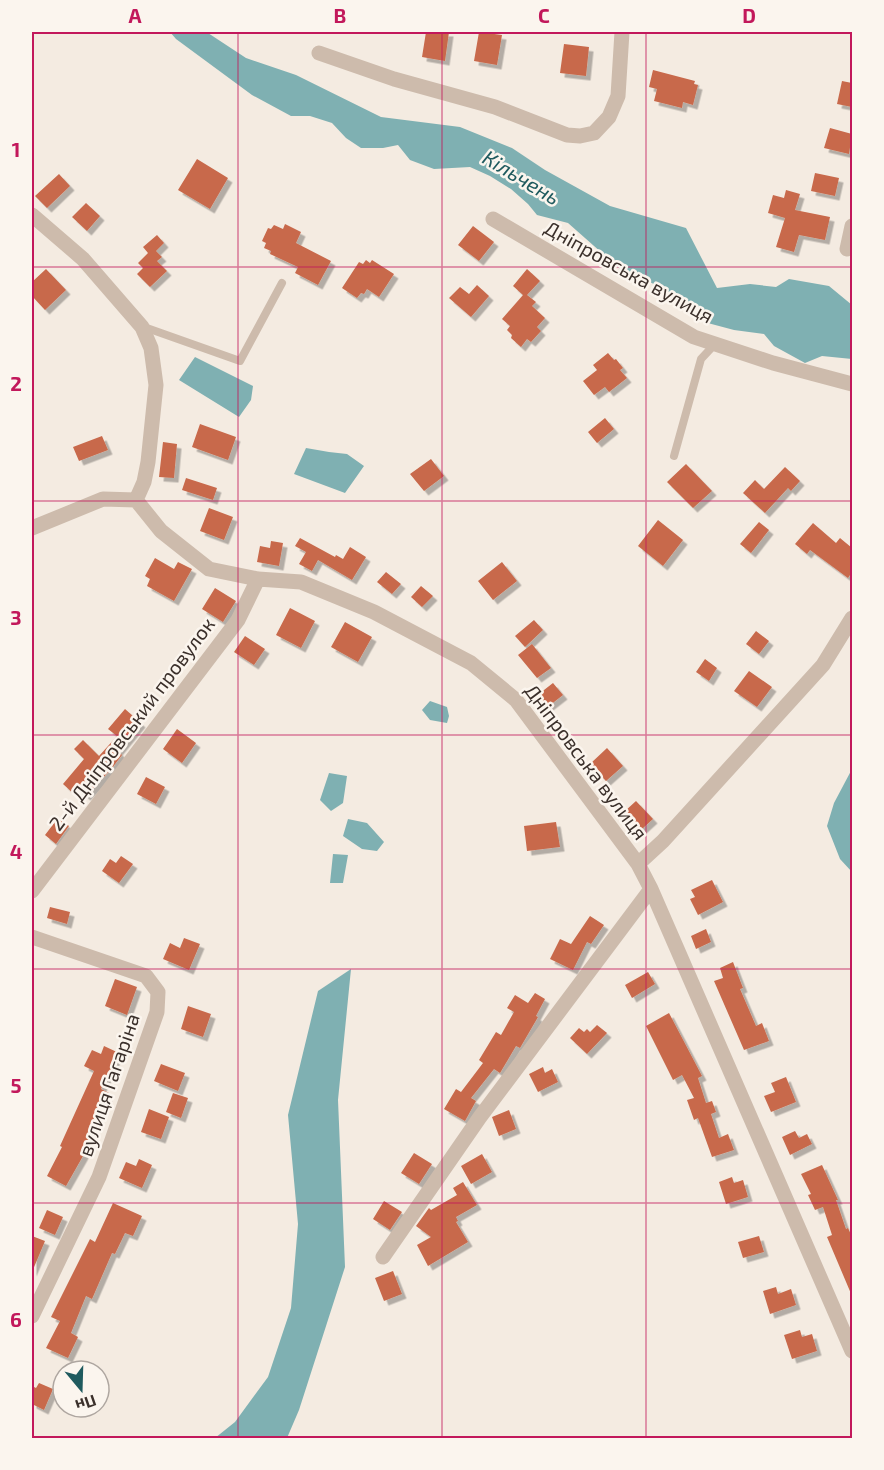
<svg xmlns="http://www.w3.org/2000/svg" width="884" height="1470" font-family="'Exo 2',sans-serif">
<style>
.water{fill:#7fb0b2}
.building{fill:#c8694b;filter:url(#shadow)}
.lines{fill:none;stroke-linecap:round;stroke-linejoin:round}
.service{stroke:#cdbbac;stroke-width:8}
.minor{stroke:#cdbbac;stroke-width:15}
.grid{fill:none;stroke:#c2185b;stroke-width:1.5;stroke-opacity:0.55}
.labels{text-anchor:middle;stroke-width:5;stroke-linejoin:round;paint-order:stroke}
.street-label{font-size:20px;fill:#3b302b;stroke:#fbf5ee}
.water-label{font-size:21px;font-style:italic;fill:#1f5a5e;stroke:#fbf5ee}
.neatline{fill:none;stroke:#c2185b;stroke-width:2}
.grid-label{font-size:20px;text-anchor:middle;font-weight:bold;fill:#c2185b}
</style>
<defs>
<filter id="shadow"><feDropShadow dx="4.5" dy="4.5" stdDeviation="0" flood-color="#0004"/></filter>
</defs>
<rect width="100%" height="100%" fill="#f4ebe1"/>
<path class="water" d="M170 32H199L208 33 246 58 296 75 381 117 460 127 512 148 545 170 610 206 686 228 717 288 750 284 776 287 789 279 829 286 852 305V359L822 356 805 363 774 346 764 334 734 330 704 322 679 298 650 282 619 268 568 223 537 215 528 204 511 189 490 176 470 167 434 169 410 160 398 145 383 148H361L346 138 332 123 310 116H291L252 95 176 39Z
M195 357 253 386 251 400 239 417 179 380Z
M306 448 329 452 347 454 364 466 345 493 294 474Z
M430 701 447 707 449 716 447 723 430 720 422 710Z
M852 769V872L840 859 827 826 834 803Z
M329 773 347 776 343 803 331 811 320 800Z
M348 819 367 823 384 842 377 851 362 849 343 836Z
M333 854 348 855 343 883H330Z
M351 969 338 1100 345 1267 299 1410 287 1438H215L235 1422 268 1377 291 1308 298 1224 288 1115 318 991Z"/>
<path class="building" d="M426 32H449L445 61 422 57Z
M479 32 502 35 497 65 474 61Z
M564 44 589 47 586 76 560 73Z
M653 70 695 81 694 84 698 85 693 105 683 102 682 108 654 101 657 89 649 87Z
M842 81 852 83V107L837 104Z
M830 128 852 134 849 154 824 148Z
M197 159 228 178 210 209 178 190Z
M815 173 839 178 835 196 811 191Z
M59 174 70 186 47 208 35 196Z
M786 190 800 194 795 210 830 217 825 240 799 235 794 252 776 247 785 218 768 213 773 195 784 198Z
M86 203 100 216 87 231 72 217Z
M285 224 301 232 296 243 331 261 318 285 295 273 298 267 270 254 271 251 264 248 266 243 262 241 268 228 271 229 274 225 283 229Z
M473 226 494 242 479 261 458 245Z
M157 235 164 243 156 251 162 257 157 261 167 271 150 287 137 274 143 268 138 263 148 253 143 247Z
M366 260 370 263 372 260 394 274 379 297 367 289 364 294 361 293 357 298 342 288 359 262 363 264Z
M46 269 66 290 45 310 32 296V282Z
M527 269 540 281 527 295 536 302 532 306 545 318 537 327 541 331 531 342 527 339 521 347 511 338 512 335 507 330 510 326 502 319 523 295 513 286Z
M477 285 489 296 471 317 449 298 460 287 469 294Z
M608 353 614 360 616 359 623 368 620 370 627 378 609 392 605 387 594 395 583 381 597 370 593 365Z
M605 418 614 429 597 443 588 432Z
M200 424 236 437 228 460 192 447Z
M102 436 108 450 79 461 73 447Z
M163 442 177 444 174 478 159 477Z
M431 459 444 476 424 491 410 474Z
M686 464 712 491 693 508 667 482Z
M785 467 800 481 791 491 788 488 765 513 743 493 755 480 764 489Z
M186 478 217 488 213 500 182 490Z
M209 508 233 517 224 540 200 531Z
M658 520 683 540 663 566 638 546Z
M759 522 769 530 751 553 740 544Z
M813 523 836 543 840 538 852 548V572L848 578 810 550 807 554 795 544Z
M300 538 335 557 336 555 343 559 350 547 366 557 352 580 318 560 312 571 299 564 306 552 295 546Z
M271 541 283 543 279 566 257 562 260 546 270 548Z
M155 558 174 569 178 562 192 569 174 601 147 586 150 579 145 576Z
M502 562 517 581 493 600 478 581Z
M386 572 401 584 392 594 377 582Z
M421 586 433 596 422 607 411 597Z
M215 588 236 601 223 622 202 609Z
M290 608 315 621 301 648 276 635Z
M534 620 543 630 525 647 515 636Z
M345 622 372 637 358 662 331 647Z
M756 631 769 641 759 654 746 644Z
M245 636 265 649 254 665 234 652Z
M532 644 551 668 537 678 518 655Z
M705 659 717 668 709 681 696 672Z
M749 671 772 687 757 707 734 691Z
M553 683 563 695 545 709 535 697Z
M125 709 141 723 118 751 122 755 112 768 86 796 79 790 75 795 63 784 84 759 74 749 83 740 99 756 117 736 108 729Z
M177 729 196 743 182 763 163 749Z
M607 748 623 766 606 781 590 764Z
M146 777 165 787 156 804 137 794Z
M636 801 653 819 642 829 625 811Z
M58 818 69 826 56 844 45 835Z
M556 822 560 847 527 851 524 826Z
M121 856 133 864 119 883 102 871 110 859 116 863Z
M712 880 723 902 698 915 690 899 695 897 691 890Z
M50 907 70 912 67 924 47 918Z
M590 916 604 925 591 944 587 942 573 970 550 959 560 939 571 944Z
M706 929 711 942 696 949 691 936Z
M184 938 200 944 189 970 163 959 170 943 180 948Z
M733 962 743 988 740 989 756 1026 762 1023 769 1041 744 1050 714 981 723 978 720 968Z
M648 972 655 984 632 998 625 985Z
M115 979 137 987 127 1015 105 1006Z
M535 993 545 999 536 1016 538 1017 520 1048 516 1046 500 1073 494 1069 471 1098 476 1101 465 1121 444 1109 456 1089 461 1092 483 1063 479 1060 496 1032 501 1035 514 1012 507 1008 515 995 528 1003Z
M188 1006 211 1014 203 1037 181 1029Z
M669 1013 702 1076 698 1078 706 1103 712 1101 716 1112 711 1114 719 1138 728 1134 734 1150 712 1157 698 1118 694 1120 687 1100 694 1098 682 1075 673 1080 646 1026Z
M597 1025 607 1033 587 1054 570 1038 579 1028 584 1032 587 1029 590 1032Z
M104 1046 119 1053 101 1089 109 1093 83 1156 66 1186 47 1176 62 1147 60 1146 94 1071 84 1066 92 1050 101 1054Z
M161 1064 185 1073 178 1091 154 1081Z
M543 1067 545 1073 552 1069 558 1082 538 1092 529 1074Z
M786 1077 796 1102 771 1112 764 1096 775 1092 771 1083Z
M173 1093 188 1098 181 1118 166 1112Z
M149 1109 169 1117 161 1139 141 1132Z
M509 1110 516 1129 499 1136 492 1117Z
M795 1131 799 1138 807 1134 812 1144 790 1155 782 1137Z
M414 1153 432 1164 419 1184 401 1173Z
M482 1154 492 1172 471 1184 461 1166Z
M139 1159 152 1165 142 1188 119 1178 126 1162 136 1166Z
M822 1165 838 1200H836L846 1229 848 1228 852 1237V1296L827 1237 832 1235 823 1207 815 1210 808 1195 811 1194 801 1174Z
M732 1177 734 1183 743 1180 748 1197 726 1204 719 1182Z
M463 1182 477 1205 456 1217 458 1221 456 1222 468 1242 428 1266 417 1245 431 1237 416 1226 429 1208 431 1210 457 1195 453 1188Z
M384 1201 402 1212 390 1230 373 1219Z
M113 1203 142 1216 133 1236 125 1233 115 1254 112 1253 92 1299 86 1296 71 1333 78 1337 68 1358 46 1348 60 1321 51 1317 90 1239 95 1242Z
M47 1210 63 1217 55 1235 39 1228Z
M32 1236 45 1241 32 1272Z
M759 1236 764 1252 743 1258 738 1242Z
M393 1271 402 1294 384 1301 375 1278Z
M776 1287 778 1294 791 1289 796 1305 770 1314 763 1291Z
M800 1330 802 1337 812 1334 817 1351 792 1359 784 1335Z
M39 1383 53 1389 44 1410 32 1404V1386L36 1388Z"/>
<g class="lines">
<path class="service" d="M144 327 240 361 282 283
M674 456 701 359 715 344"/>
<path class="minor" d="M319 53 394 79 495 107 567 135 580 136 594 133 609 117 618 96 622 32
M32 215 83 259 142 327 151 348 156 385 148 462 144 482 136 500
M493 219 694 337 773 363 852 384
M847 249 852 226
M136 500 161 531 209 569 258 579 301 582 374 612 471 663 516 700 638 864 651 889 852 1351
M32 528 103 499 136 500
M638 864 663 841 823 665 852 618
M32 891 238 620 258 579
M32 937 146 976 158 992 157 1012 99 1177 32 1316
M383 1257 480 1117 651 889"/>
</g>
<path class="grid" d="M238 32V1438M442 32V1438M646 32V1438M32 267H852M32 501H852M32 735H852M32 969H852M32 1203H852"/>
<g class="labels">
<g class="street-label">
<text transform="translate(629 272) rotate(29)" y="7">Дніпровська вулиця</text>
<text transform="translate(132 724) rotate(-53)" y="7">2-й Дніпровський провулок</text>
<text transform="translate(586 762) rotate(53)" y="7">Дніпровська вулиця</text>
<text transform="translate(109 1085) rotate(-71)" y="7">вулиця Гагаріна</text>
</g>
<g class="water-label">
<text transform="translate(521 178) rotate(31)" y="7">Кільчень</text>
</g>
</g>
<rect width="884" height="1470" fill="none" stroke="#fbf5ee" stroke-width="66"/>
<g transform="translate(81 1389) rotate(161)"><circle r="28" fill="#fbf5ee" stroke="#aea6a0" stroke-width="1.5"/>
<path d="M0-4.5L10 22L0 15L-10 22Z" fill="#1f5a5e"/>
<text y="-9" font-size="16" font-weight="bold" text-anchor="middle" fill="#3b302b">Пн</text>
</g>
<rect x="33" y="33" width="818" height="1404" class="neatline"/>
<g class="grid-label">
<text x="135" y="23">A</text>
<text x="340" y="23">B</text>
<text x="544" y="23">C</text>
<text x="749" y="23">D</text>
<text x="16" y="157">1</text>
<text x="16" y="391">2</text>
<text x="16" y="625">3</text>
<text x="16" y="859">4</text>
<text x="16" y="1093">5</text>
<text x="16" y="1327">6</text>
</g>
</svg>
